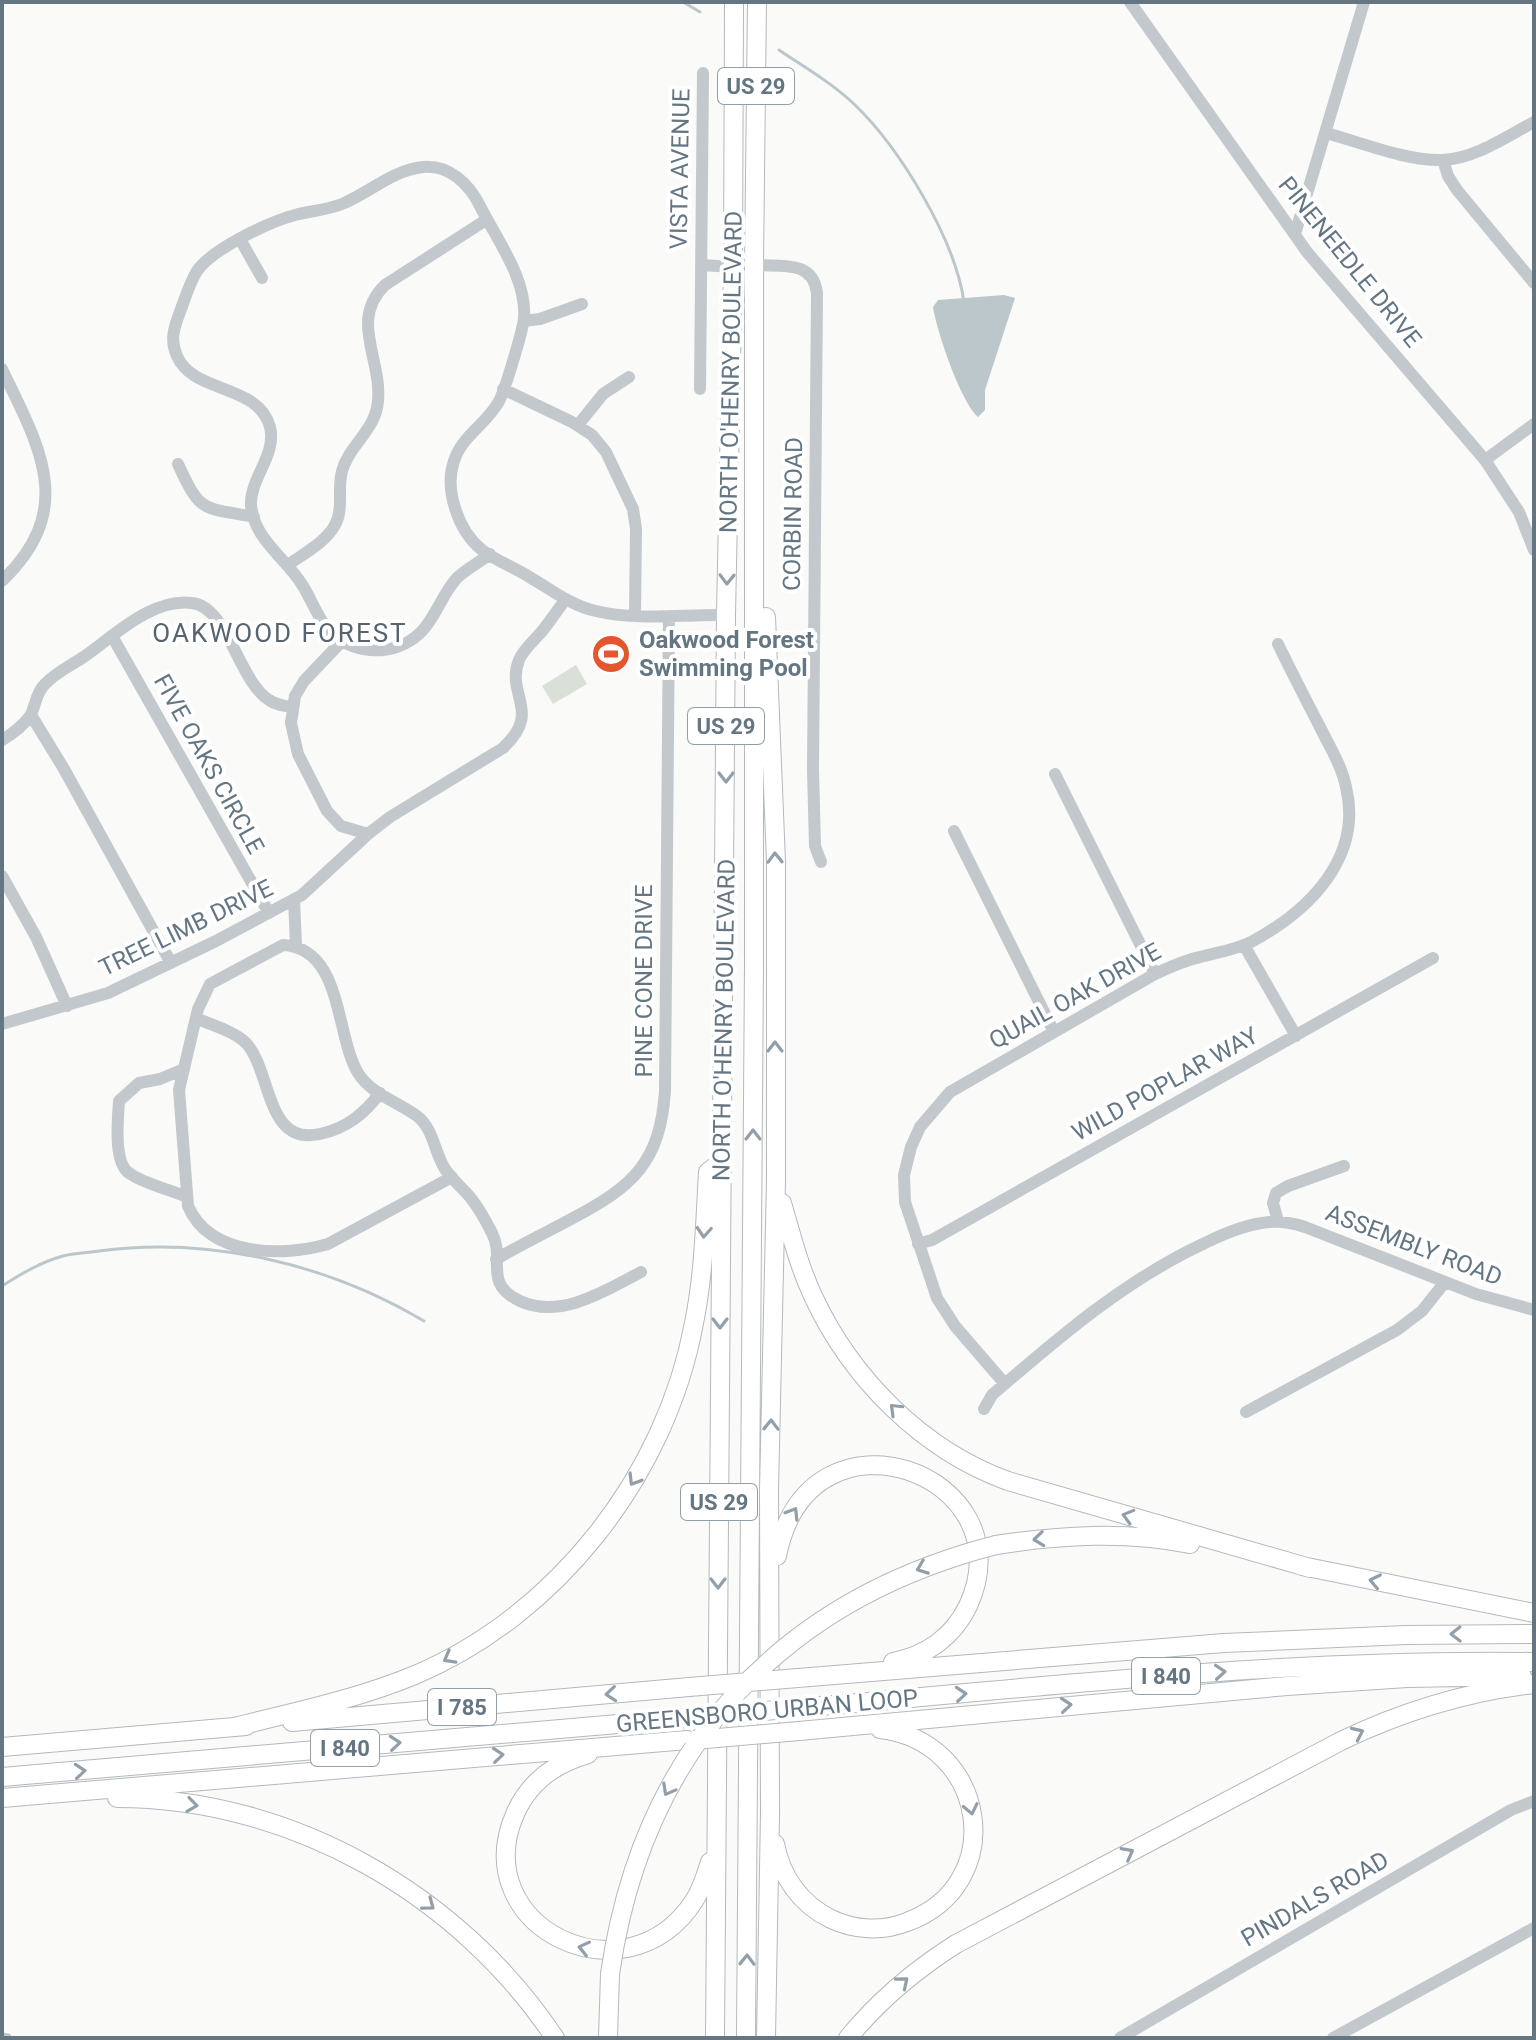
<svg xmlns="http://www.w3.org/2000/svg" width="1536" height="2040" font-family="Roboto,sans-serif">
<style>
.green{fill:#dadfd7}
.water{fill:#bbc7cb}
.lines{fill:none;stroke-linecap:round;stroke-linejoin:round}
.stream{stroke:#bbc7cb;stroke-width:3}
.highway-casing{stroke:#b4b9bd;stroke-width:20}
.minor{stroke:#c3c8cc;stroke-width:12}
.highway{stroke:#fff;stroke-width:18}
.highway-bridge-casing{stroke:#b4b9bd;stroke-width:20;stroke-linecap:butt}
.highway-bridge{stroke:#fff;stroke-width:18}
.oneway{stroke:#939fa8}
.labels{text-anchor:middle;stroke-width:8;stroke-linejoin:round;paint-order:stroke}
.shield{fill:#fff;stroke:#939fa8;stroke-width:2}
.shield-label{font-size:22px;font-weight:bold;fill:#657683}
.street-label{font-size:24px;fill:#657683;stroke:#fff}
.poi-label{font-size:24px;font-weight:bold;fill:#657683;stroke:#fff;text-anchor:start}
.neighbourhood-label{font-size:26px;letter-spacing:2px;fill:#57646e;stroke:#fff}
</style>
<rect width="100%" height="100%" fill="#fafaf8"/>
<path class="green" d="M576 665 587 684 553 704 542 686Z"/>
<path class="water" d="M1004 295 1015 298 985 390V410L978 417C960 400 937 332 933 307L938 300Z"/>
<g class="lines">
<path class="stream" d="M683 2 700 12
M779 50C804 67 832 83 854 104 900 148 955 239 964 302
M2 1286C21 1274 41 1262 63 1256 74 1253 87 1253 99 1251 210 1236 328 1264 424 1321
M2 2034 9 2035 11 2038"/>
<g class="highway-casing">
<path id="highway" d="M782 1203C791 1234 799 1266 813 1296 851 1378 922 1450 1008 1481L1310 1568
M996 1545C1061 1535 1125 1531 1190 1544
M777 1556C809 1393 1029 1474 968 1606 953 1637 926 1656 893 1662
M1302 1566 1534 1613
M798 1678 1224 1643 1406 1635 1534 1634
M799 1708C1044 1687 1288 1658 1534 1662
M292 1722 689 1687
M234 1727C295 1712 357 1699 415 1675 557 1615 666 1475 694 1323 704 1274 705 1223 708 1172L722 1161
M799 1731 1287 1686 1407 1678 1522 1676
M2 1747 246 1726
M588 1754C556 1763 529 1782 515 1814 466 1927 626 2005 694 1901 702 1889 706 1875 710 1862
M2 1777 687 1718
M2 1798 687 1740
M117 1798C291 1798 459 1894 555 2038
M775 1844C781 1876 800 1904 831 1919 854 1930 882 1932 907 1922 1010 1884 987 1741 880 1729
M608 2038 610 1974
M715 2038 726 615 733 267 734 2
M746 2038 754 966V265L757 2
M766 2038 770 1814 769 1490 776 1181V862L766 617
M848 2038C879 2000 915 1970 956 1944L1341 1741C1403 1711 1465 1692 1534 1684"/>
</g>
<path class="minor" d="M1130 2 1307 252 1485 460 1519 512 1534 550
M1326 133C1360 142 1406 161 1442 160 1474 159 1506 137 1534 122
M1443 160 1448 176 1457 190 1534 283
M1295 234 1364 2
M240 239 262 278
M701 265 733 267
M754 265C779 267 813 259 817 293L813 770 815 846 821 862
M524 321 540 319 582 304
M2 369C40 448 77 509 2 581
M503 389 572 422 592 435 606 452 633 509 636 529 635 615
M700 389 703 73
M578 425 603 394 629 377
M1485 460 1534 424
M178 464C201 514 202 507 254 517
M490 554C480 562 466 569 457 578 442 594 436 617 421 632 395 658 350 656 327 628 317 616 311 599 303 586 286 558 254 540 251 505 250 478 277 455 270 427 258 383 193 394 177 356 169 339 175 325 181 309 186 296 190 282 197 271 212 249 269 222 295 215 310 211 327 210 342 204 369 193 393 170 423 167 450 165 469 184 480 206 497 240 527 279 524 318 523 330 504 394 498 403 485 425 462 436 454 461 444 489 458 531 482 550 496 561 516 568 531 578 552 590 572 606 596 611 636 621 685 614 726 615
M288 565C303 554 326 542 335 525 344 509 337 489 342 471 349 445 376 430 378 401 382 359 349 320 385 285L486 220
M112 636 269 913
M342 641 304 681 295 696 291 723 298 754 327 811 341 826 368 834 390 817 503 748C543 711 505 695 519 660 524 648 535 640 543 630 551 620 558 609 566 599
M31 715 64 769 171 963
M2 740C12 734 23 726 30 716 36 706 35 694 45 684 56 672 72 665 85 656 115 635 152 598 192 603 228 607 238 680 269 700 276 705 284 706 292 707
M1055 774 1155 974
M954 831 1054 1032
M2 876 36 937 67 1006
M294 899 296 945
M1244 945 1296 1036
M196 1018C211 1025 234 1031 246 1043 272 1071 265 1146 320 1134 347 1128 364 1114 380 1093
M2 1024 108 993 216 941 302 895 368 834
M184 1069 160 1079 139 1083 119 1101C118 1118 113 1162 129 1173 142 1183 171 1190 187 1197
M452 1177 328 1244C283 1257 210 1257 188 1206L179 1090 198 1009 210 984 283 945C343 948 335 1035 358 1073 371 1094 398 1102 417 1116 434 1129 434 1152 445 1169 452 1179 462 1188 470 1197 478 1207 486 1221 492 1233 506 1260 482 1283 520 1301 560 1320 607 1290 641 1272
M1278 1221 1273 1203 1276 1193 1288 1186 1344 1166
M918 1244 932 1240 1433 958
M496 1259C521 1245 547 1232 573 1218 633 1186 660 1163 665 1091L669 616
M1005 1384 955 1326 937 1298 905 1202 904 1175 911 1147 920 1127 950 1092 1155 974C1170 967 1185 960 1200 957 1218 952 1236 950 1253 941 1310 910 1363 857 1346 787 1342 767 1331 749 1322 731 1307 702 1292 673 1278 644
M984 1409 992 1395C1058 1338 1125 1280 1205 1243 1225 1233 1247 1224 1269 1222 1282 1221 1293 1223 1305 1227L1476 1294 1534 1310
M1246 1412 1397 1330 1422 1311 1445 1282
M1120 2038 1511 1810 1534 1801
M1333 2038 1534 1928"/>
<use href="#highway" class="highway"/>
<g class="highway-bridge-casing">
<path id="highway-bridge" d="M689 1687 798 1678
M687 1718 799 1708
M694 1740 799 1731
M610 1974C642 1751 778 1601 996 1545"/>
</g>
<use href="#highway-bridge" class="highway-bridge"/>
</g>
<defs><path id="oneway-chevron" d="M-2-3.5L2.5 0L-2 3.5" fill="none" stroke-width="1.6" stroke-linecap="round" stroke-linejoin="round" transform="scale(2)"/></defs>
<g class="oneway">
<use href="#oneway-chevron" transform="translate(727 579) rotate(91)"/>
<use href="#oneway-chevron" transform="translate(726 777) rotate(90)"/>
<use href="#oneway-chevron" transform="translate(775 858) rotate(-91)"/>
<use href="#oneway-chevron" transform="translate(775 1047) rotate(-90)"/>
<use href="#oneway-chevron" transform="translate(753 1135) rotate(-90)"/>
<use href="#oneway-chevron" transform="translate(704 1232) rotate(94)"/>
<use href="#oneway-chevron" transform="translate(720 1323) rotate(90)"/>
<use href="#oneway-chevron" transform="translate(895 1409) rotate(-136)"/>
<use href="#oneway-chevron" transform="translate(771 1425) rotate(-89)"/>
<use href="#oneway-chevron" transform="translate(634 1480) rotate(121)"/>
<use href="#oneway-chevron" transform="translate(793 1513) rotate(-58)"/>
<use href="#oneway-chevron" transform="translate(1128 1516) rotate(-164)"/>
<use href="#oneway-chevron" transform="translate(1039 1539) rotate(174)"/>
<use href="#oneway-chevron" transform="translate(922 1568) rotate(159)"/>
<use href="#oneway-chevron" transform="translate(1375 1581) rotate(-168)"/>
<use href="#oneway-chevron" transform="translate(718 1583) rotate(90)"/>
<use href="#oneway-chevron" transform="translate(1456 1634) rotate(179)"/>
<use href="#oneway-chevron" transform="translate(449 1658) rotate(151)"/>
<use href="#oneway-chevron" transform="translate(1220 1672) rotate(-4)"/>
<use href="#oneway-chevron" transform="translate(611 1694) rotate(175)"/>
<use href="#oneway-chevron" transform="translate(961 1694) rotate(-5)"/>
<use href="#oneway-chevron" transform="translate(1066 1705) rotate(-5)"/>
<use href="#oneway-chevron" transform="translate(1358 1733) rotate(-25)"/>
<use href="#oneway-chevron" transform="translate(395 1743) rotate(-5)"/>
<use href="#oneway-chevron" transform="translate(498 1755) rotate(-5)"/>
<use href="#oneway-chevron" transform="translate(80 1771) rotate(-5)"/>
<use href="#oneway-chevron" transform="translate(668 1790) rotate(119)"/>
<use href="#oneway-chevron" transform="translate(192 1805) rotate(8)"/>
<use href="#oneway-chevron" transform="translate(971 1809) rotate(78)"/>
<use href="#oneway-chevron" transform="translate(1128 1853) rotate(-28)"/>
<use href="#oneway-chevron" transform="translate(429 1905) rotate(37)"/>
<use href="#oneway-chevron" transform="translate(584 1948) rotate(-167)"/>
<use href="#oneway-chevron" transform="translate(747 1960) rotate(-89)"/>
<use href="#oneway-chevron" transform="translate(903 1982) rotate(-40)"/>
</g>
<defs>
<g id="stadium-disc" transform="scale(2)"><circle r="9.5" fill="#e4572e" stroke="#fff"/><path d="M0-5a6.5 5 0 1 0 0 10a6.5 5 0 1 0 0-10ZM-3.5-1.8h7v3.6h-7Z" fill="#fff"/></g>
</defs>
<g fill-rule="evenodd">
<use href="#stadium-disc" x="611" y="654"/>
</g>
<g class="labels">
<g class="shield">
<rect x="718" y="68" width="76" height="36" rx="6"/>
<rect x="688" y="708" width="76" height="36" rx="6"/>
<rect x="681" y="1484" width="76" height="36" rx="6"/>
<rect x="1132" y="1658" width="68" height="36" rx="6"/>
<rect x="428" y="1689" width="68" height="36" rx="6"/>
<rect x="311" y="1730" width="68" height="36" rx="6"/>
</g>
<g class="shield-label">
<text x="756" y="94">US 29</text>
<text x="726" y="734">US 29</text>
<text x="719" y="1510">US 29</text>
<text x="1166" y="1684">I 840</text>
<text x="462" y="1715">I 785</text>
<text x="345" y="1756">I 840</text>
</g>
<g class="street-label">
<text transform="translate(680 169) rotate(-89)" y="8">VISTA AVENUE</text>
<text transform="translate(1350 262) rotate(51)" y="8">PINENEEDLE DRIVE</text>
<text transform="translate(731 372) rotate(-89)" y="8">NORTH O'HENRY BOULEVARD</text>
<text transform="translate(793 514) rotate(-89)" y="8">CORBIN ROAD</text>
<text transform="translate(209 764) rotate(61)" y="8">FIVE OAKS CIRCLE</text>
<text transform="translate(186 928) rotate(-26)" y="8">TREE LIMB DRIVE</text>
<text transform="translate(644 981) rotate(-90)" y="8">PINE CONE DRIVE</text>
<text transform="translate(1075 996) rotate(-29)" y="8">QUAIL OAK DRIVE</text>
<text transform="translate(724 1020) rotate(-89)" y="8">NORTH O'HENRY BOULEVARD</text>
<text transform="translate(1165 1084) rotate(-29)" y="8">WILD POPLAR WAY</text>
<text transform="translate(1414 1245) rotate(21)" y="8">ASSEMBLY ROAD</text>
<text transform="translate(767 1711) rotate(-5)" y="8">GREENSBORO URBAN LOOP</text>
<text transform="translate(1315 1899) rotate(-30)" y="8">PINDALS ROAD</text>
</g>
<g class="poi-label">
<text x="639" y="648">Oakwood Forest<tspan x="639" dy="28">Swimming Pool</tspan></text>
</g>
<g class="neighbourhood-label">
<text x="280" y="642">OAKWOOD FOREST</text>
</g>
</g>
<rect width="1536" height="2040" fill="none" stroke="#657683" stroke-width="8"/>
</svg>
